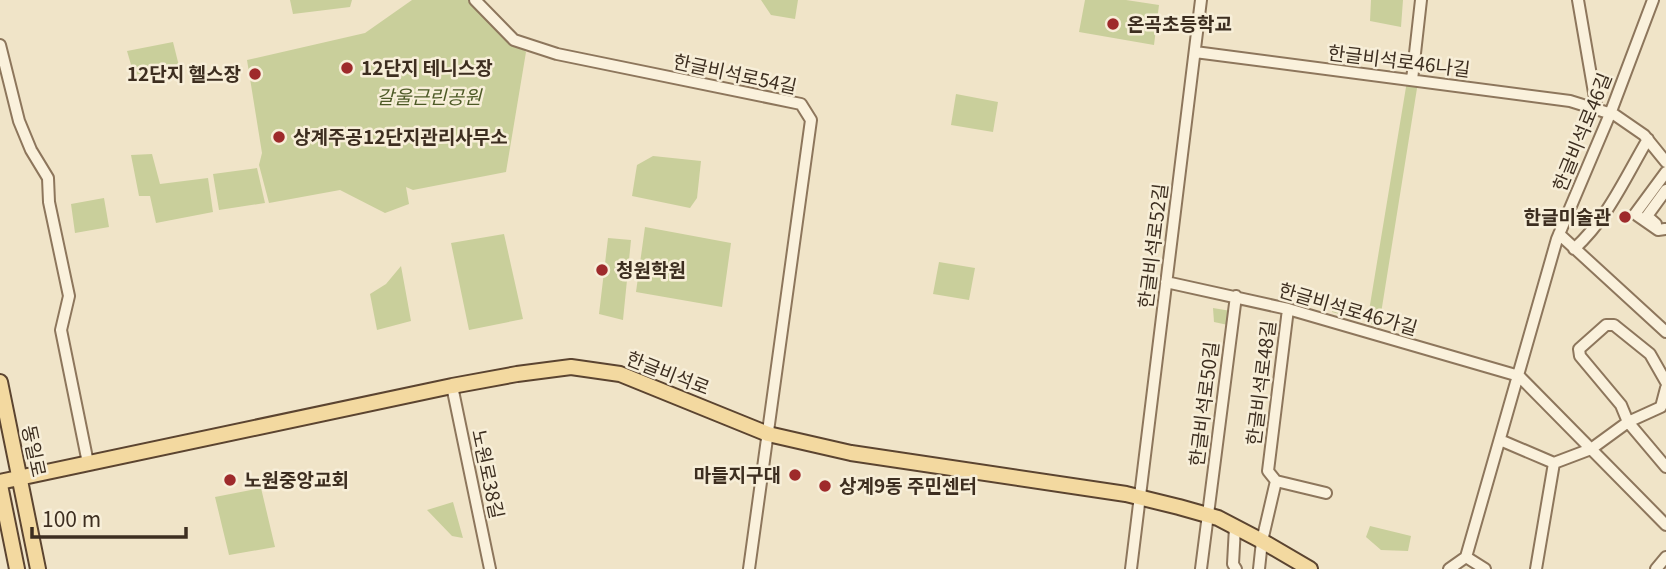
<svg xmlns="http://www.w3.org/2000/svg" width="1666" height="569" font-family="Georgia,'Noto Sans KR',serif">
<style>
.green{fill:#c9cf9b}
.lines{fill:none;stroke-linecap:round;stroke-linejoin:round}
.minor-casing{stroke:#8d765c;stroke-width:14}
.major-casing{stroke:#5b4430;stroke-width:18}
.minor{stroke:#faf1dc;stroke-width:10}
.major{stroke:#f3d9a0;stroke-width:14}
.poi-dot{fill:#9e2a2b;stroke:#f7eed8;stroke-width:2.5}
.labels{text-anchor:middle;stroke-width:5;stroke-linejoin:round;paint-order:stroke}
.poi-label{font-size:19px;font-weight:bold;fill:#3d2e20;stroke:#f7eed8;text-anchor:start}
.street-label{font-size:19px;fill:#3d2e20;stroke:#f7eed8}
.park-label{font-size:19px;font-style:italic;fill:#4d5a26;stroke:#f7eed8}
</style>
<rect width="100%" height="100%" fill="#f0e4c8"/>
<path class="green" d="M290 0H352L350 7 293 14Z
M412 0H469L502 34 526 52 506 172 413 190 406 187 409 204 385 213 340 190 269 203 259 165 262 153 247 60 365 33Z
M761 0H798L795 19 771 15Z
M1085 0H1126L1159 5 1154 45 1079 32Z
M1371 0H1403L1401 27 1370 21Z
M173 42 179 66 134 75 127 51Z
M1407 81 1418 82 1379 326 1367 323Z
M956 94 998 102 993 132 951 125Z
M152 154 160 184 208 178 213 212 156 223 150 196H139L131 155Z
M653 156 701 161 697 198 690 208 632 196 637 165Z
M257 168 265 203 219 210 213 174Z
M104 198 109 227 75 233 71 204Z
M645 227 731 243 722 307 636 292Z
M504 234 523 319 469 330 451 243Z
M608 238 631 240 623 320 599 314Z
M939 262 975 268 969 300 933 294Z
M401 266 411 321 377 330 370 294 386 284Z
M1335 298 1349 301 1355 310 1350 317 1332 312Z
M1213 308 1231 311 1228 325 1214 322Z
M261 488 275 547 229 555 215 497Z
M453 502 463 538 452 536 427 510Z
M1370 526 1411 536 1408 551 1381 550 1366 537Z"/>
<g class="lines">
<g class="minor-casing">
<path id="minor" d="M475 0 514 40 557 54 801 104 811 120 749 569
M1578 0 1597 110
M0 45 19 121 31 150 48 178 49 202 69 296 61 330 88 463
M1195 52 1570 101 1615 115 1644 135 1666 162
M1412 80 1421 0
M1656 224 1647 216 1666 190
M1665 229 1658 230 1635 214 1666 172
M1559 234 1666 332
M1574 249C1608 218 1625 178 1648 139
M1166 282 1288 309 1519 376 1666 525
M1666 382 1650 354 1614 325H1606L1579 349 1580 356 1621 405 1628 422 1666 467
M452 386 490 569
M1500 440 1554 463
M1276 481 1326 493
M1235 527 1233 564 1236 569
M1466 557 1485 569
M1131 569 1201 0
M1201 569 1236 296
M1259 569 1262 541 1276 481 1268 471 1288 309
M1449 569 1466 557 1557 239 1610 114 1653 0
M1536 569 1554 463 1591 449 1628 422 1661 407 1666 388
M1656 569 1666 557"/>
</g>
<g class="major-casing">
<path id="major" d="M0 382 38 569
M0 482 452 386 517 374 571 367 620 374 768 434 851 453 1126 494 1179 507 1218 518 1262 541 1310 569
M0 485 17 569"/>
</g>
<use href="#minor" class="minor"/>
<use href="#major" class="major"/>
</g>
<g class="poi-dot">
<circle cx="1113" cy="24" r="7"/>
<circle cx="347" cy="68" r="7"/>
<circle cx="255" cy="74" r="7"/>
<circle cx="279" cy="137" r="7"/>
<circle cx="1625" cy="217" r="7"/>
<circle cx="602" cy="270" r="7"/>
<circle cx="795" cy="475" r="7"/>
<circle cx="230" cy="480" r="7"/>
<circle cx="825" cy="486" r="7"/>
</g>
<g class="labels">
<g class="poi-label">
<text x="1127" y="31">온곡초등학교</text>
<text x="361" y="75">12단지 테니스장</text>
<text x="241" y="81" text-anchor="end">12단지 헬스장</text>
<text x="293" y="144">상계주공12단지관리사무소</text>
<text x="1611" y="224" text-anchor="end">한글미술관</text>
<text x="616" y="277">청원학원</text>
<text x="781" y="482" text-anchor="end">마들지구대</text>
<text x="244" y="487">노원중앙교회</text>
<text x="839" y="493">상계9동 주민센터</text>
</g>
<g class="street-label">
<text transform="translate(1399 61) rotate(7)" y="7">한글비석로46나길</text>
<text transform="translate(735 74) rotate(12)" y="7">한글비석로54길</text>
<text transform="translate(1582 132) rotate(-68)" y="7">한글비석로46길</text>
<text transform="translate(1153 246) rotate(-83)" y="7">한글비석로52길</text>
<text transform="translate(1348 309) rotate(16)" y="7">한글비석로46가길</text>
<text transform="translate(668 373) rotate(21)" y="7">한글비석로</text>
<text transform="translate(1261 383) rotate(-83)" y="7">한글비석로48길</text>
<text transform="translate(1204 404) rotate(-83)" y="7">한글비석로50길</text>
<text transform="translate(34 451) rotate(78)" y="7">동일로</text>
<text transform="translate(488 474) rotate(78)" y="7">노원로38길</text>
</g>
<g class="park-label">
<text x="429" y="104">갈울근린공원</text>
</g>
</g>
<path d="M32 527v10h154v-10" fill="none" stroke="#3d2e20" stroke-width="3.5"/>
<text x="42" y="527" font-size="21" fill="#3d2e20" stroke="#f7eed8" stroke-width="5" paint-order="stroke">100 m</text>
</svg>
